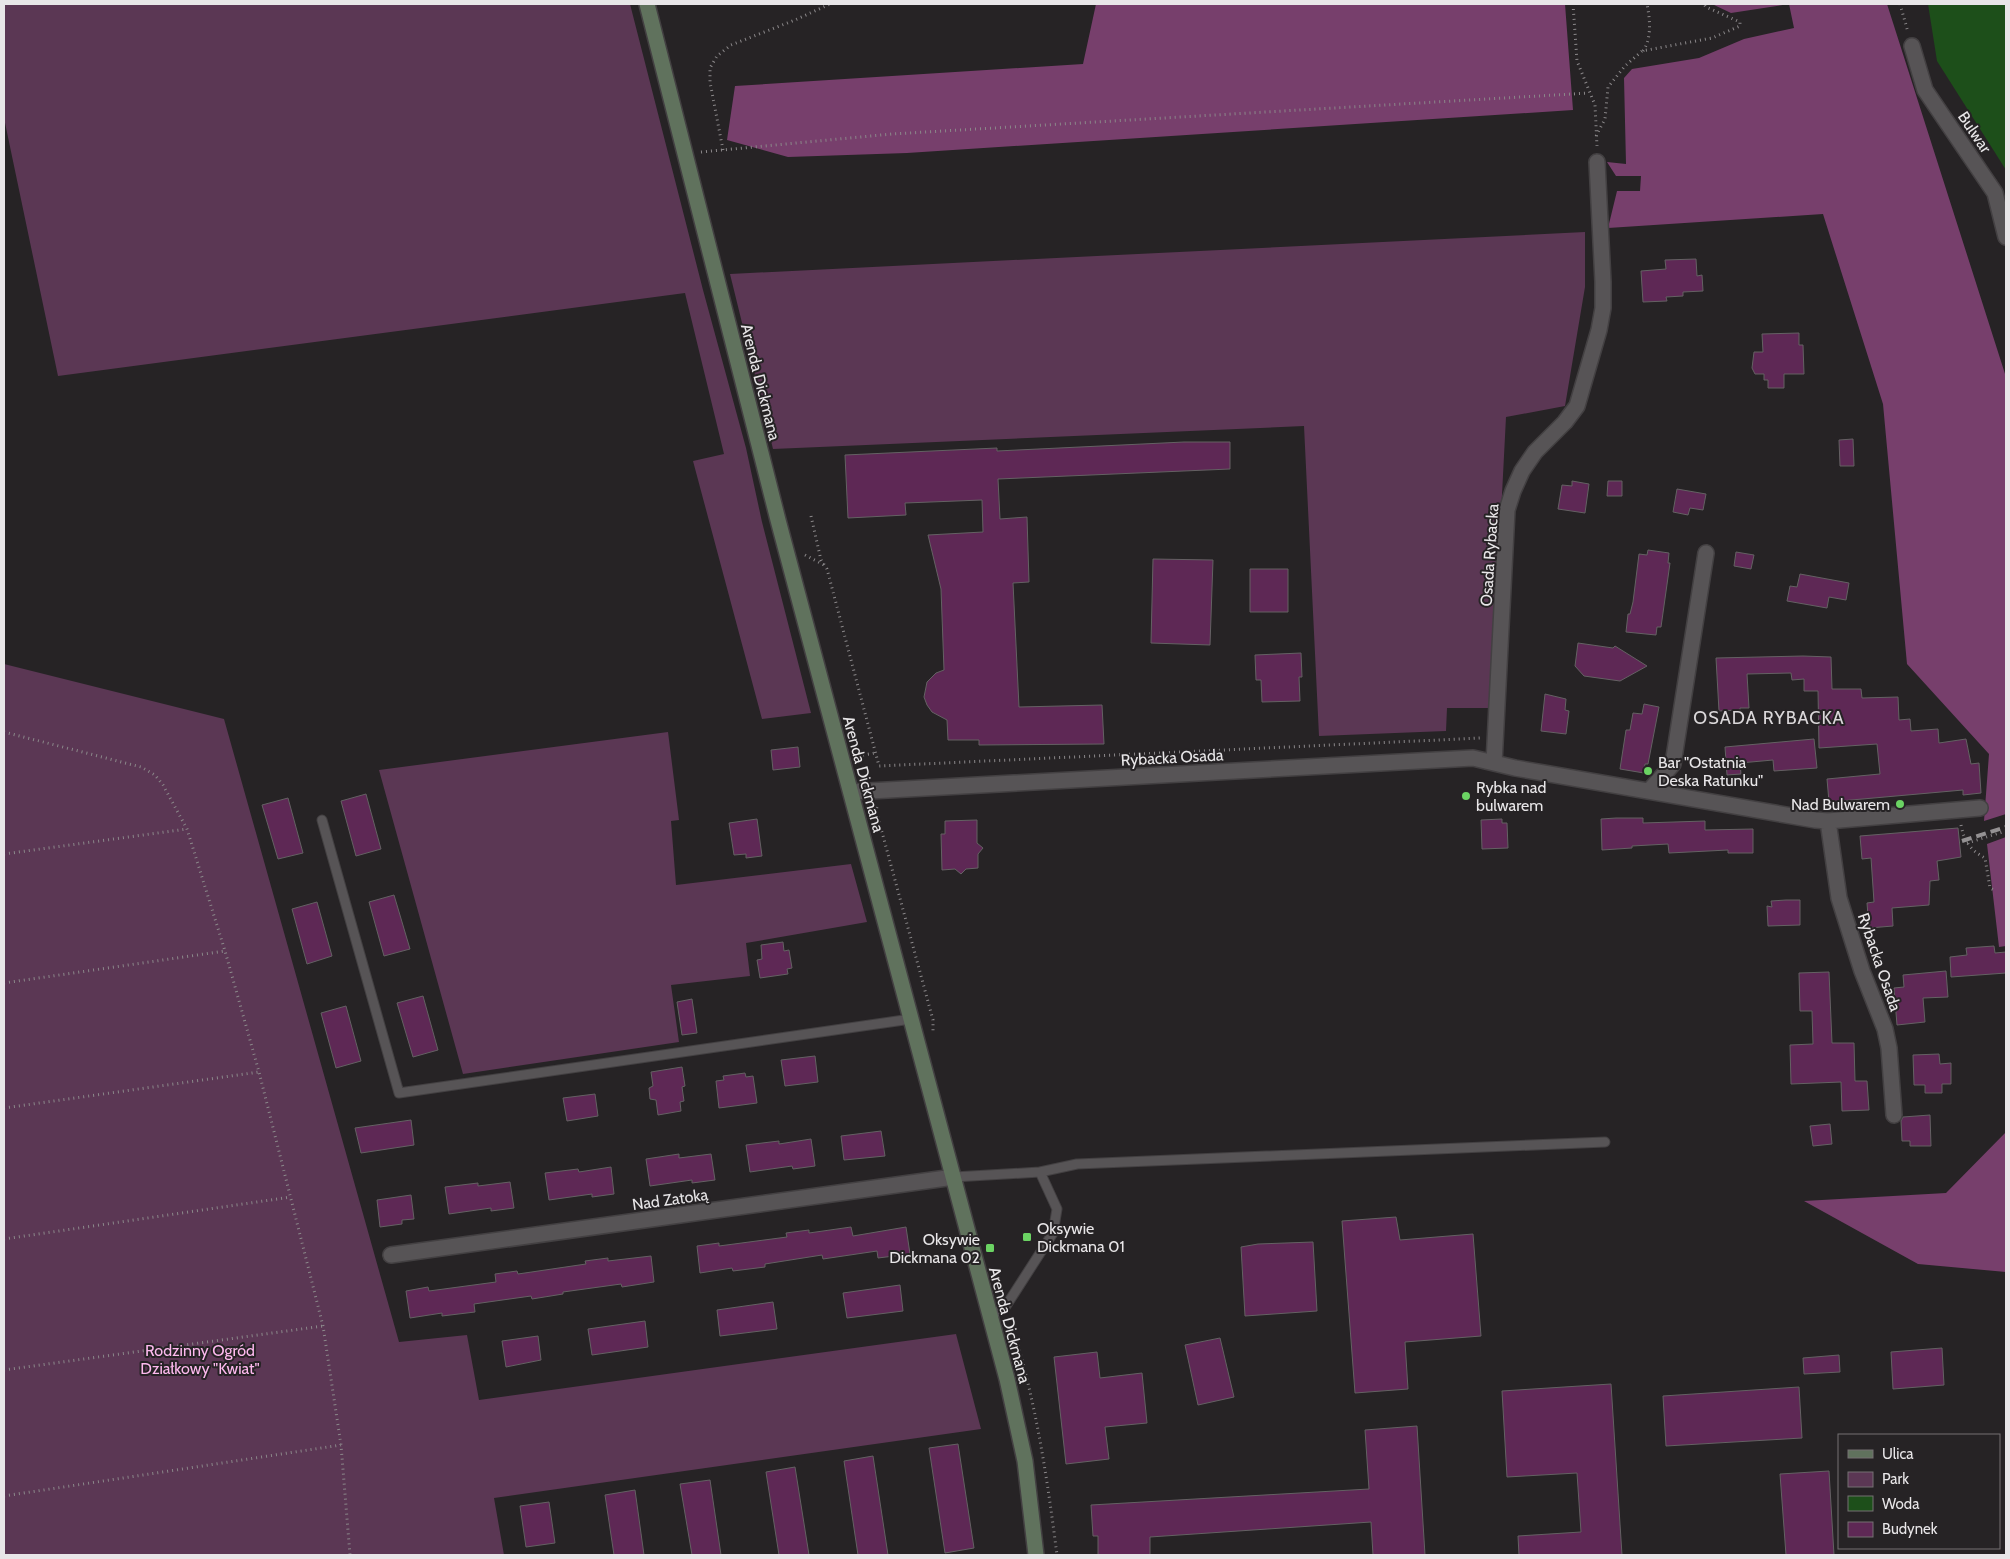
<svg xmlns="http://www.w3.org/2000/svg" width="2010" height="1559" font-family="Cabin,sans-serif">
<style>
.green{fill:#5b3754}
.forest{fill:#773f6c}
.water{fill:#1d4f1a}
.building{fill:#5e2855;stroke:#646163}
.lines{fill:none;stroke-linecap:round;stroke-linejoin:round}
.lane-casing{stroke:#434042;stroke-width:11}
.street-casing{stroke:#434042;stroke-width:18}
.secondary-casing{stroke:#434042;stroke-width:18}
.path{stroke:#8b888a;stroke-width:3;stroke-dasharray:1 4;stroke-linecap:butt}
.lane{stroke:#575456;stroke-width:9}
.street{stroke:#575456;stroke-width:15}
.secondary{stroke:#60725d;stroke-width:15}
.rail{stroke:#949193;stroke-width:4;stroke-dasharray:10 5;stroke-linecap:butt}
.poi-dot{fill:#6bd363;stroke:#262325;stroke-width:2}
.labels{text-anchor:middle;stroke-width:4;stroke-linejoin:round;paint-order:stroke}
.street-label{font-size:16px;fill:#e8e6e8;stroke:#262325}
.poi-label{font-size:16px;fill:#e8e6e8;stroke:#262325;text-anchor:start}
.park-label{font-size:16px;fill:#fdb9ee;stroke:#262325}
.neighbourhood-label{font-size:18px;letter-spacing:1px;fill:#dad7d9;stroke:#262325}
</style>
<rect width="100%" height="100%" fill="#262325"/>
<path class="green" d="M4 4H630L703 290 746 448 762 522 811 713 762 719 693 461 724 454 685 293 58 376 4 118Z
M1585 232V287L1565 406 1506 417 1491 708H1447L1446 731 1319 736 1304 426 773 449 730 274Z
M4 664 224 719 399 1342 467 1335 479 1400 956 1334 981 1429 494 1498 504 1555H4Z
M668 732 679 820 671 821 676 885 851 864 867 922 746 943 750 976 671 985 679 1042 463 1074 379 770Z"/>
<path class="forest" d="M1096 4H1565L1573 110 907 153 788 157 727 140 735 86 1083 64Z
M1712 4H1887L2006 377V814L1984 821 1989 754 1907 664 1883 404 1823 214 1608 228 1617 191H1640L1641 176H1616L1607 162 1626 164 1624 78 1632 69 1699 58 1744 39 1794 28 1789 4 1731 13Z
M2006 837V946L1999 947 1987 844Z
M2006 1132V1272L1918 1264 1804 1201 1946 1193Z"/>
<path class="water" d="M1928 4H2006V170L1937 61Z"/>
<path class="building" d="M1696 259 1697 276 1702 275 1703 291 1683 292V296L1666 297 1667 301 1643 302 1641 271 1666 269 1665 260Z
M1799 333V345H1803L1804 374H1784V388H1768V380H1764V374H1755L1752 368 1754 352H1763L1762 334Z
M1853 439 1854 466H1840L1839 440Z
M1184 442H1230V469L998 479 1000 519 1027 517 1029 582 1013 583 1019 707 1102 705 1104 744 979 745V740H948L947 720 932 712 927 705 924 697 927 682 936 673 944 670 941 589 928 535 983 532 982 500 905 503 906 515 848 518 845 455 997 448V451Z
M1572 481 1589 484 1585 513 1558 509 1562 485 1572 486Z
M1608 481H1622V496H1607Z
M1677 489 1706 494 1703 510 1690 508 1688 515 1673 512Z
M1648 550 1669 553 1668 563H1670L1661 627H1657L1656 635 1626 632 1628 614H1630L1633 602 1639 554 1647 555Z
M1736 552 1754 555 1751 569 1734 566Z
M1153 559 1213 560 1210 645 1151 643Z
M1250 569H1288V612H1250Z
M1800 574 1849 583 1846 600 1829 597 1827 608 1787 601 1790 586 1797 587Z
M1578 643 1613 648 1615 646 1647 666 1620 681 1584 676 1575 666Z
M1301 653 1302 677H1299L1300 701 1262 702 1261 680H1256L1255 655Z
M1803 656 1831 657 1832 689H1861L1862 698 1898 697 1899 720 1910 719 1911 731 1938 729 1939 743 1966 739 1971 764 1979 763 1981 793 1963 795V790L1829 802 1827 779 1880 774 1877 744 1819 748 1818 691H1804V679L1792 680 1791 673 1747 674 1749 708H1740V710L1719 711 1716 658Z
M1545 694 1566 699 1565 710 1569 711 1566 734 1541 731Z
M1644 704 1659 707 1648 764H1645L1644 773 1620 769 1626 730H1630L1633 713 1642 714Z
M1814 739 1817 768 1774 771 1773 760 1740 763 1741 774 1727 775 1725 747Z
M798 747 800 767 773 770 771 750Z
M366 794 381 849 356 856 341 801Z
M288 798 303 853 278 859 262 805Z
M1616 818H1643V823L1705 821V830L1753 829V853H1728V850L1669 853 1668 844 1632 846V848L1602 850 1601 819Z
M757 819 762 856 746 858V854L734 855 729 823Z
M1502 819V823H1507L1508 848 1482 849 1481 820Z
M977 820V843L983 848 978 854V868L966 869 961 874 955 869 942 870 941 834H945V821Z
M1958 828 1961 857 1937 861 1939 880 1930 881 1929 905 1892 908 1893 926 1869 928 1867 903 1874 902 1871 858 1862 859 1860 836Z
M394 895 410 949 384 956 369 902Z
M1786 900H1800V925L1768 926 1767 906 1772 907 1771 901Z
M317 902 332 956 307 964 292 909Z
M783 942 784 951 789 950 792 968 787 969 788 974 760 978 757 960 762 959 761 945Z
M1994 946 1995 953 2006 952V973L1951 977 1950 957 1967 955 1966 948Z
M1946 971 1948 997 1923 998 1925 1022 1897 1025 1894 988 1904 987 1903 975Z
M1829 972 1832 1043H1854L1855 1081H1867L1869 1110 1842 1111 1841 1082 1791 1084 1790 1045 1813 1044 1812 1011H1800L1799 973Z
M423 996 438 1050 413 1057 397 1003Z
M692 999 697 1033 682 1035 677 1002Z
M346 1006 361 1061 336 1068 321 1013Z
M1939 1054 1940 1064 1951 1063V1084H1942V1093H1925V1085H1914L1913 1055Z
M815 1056 818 1082 785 1086 781 1060Z
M682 1067 685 1086 682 1087 684 1101 680 1102 681 1111 658 1115 656 1100 650 1099 649 1088 653 1086 651 1072Z
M745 1073 746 1077 753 1076 757 1103 719 1108 716 1081 724 1080 723 1076Z
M595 1094 598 1116 567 1121 563 1098Z
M1930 1115 1931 1146H1910V1141H1902L1901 1121 1903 1117Z
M411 1120 414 1145 361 1153 355 1128Z
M1830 1124 1832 1144 1813 1146 1810 1126Z
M881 1131 885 1156 844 1160 841 1136Z
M811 1139 815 1166 793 1169 792 1166 750 1172 746 1145 779 1141V1144Z
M679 1154V1158L711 1154 715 1180 692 1183V1180L650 1186 646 1159Z
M611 1167 614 1194 592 1197V1194L549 1200 545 1173 578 1169 579 1172Z
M510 1182 514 1208 491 1211V1208L449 1214 445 1187 478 1183V1186Z
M411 1195 414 1219 402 1220V1224L380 1227 377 1200Z
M1396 1217 1400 1240 1473 1234 1481 1336 1405 1342 1408 1389 1355 1393 1342 1221Z
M851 1227 853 1236 906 1227 910 1254 878 1258 877 1251 823 1259 822 1255 765 1264V1267L733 1271 732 1268 700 1273 697 1246 719 1243V1246L787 1237 786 1233 809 1230V1233Z
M1313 1242 1317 1311 1245 1316 1241 1247 1258 1244Z
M651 1256 654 1282 622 1287 621 1284 563 1292V1294L532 1299 531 1296 474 1304 475 1312 442 1316V1313L410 1318 406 1291 428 1287 429 1291 496 1282 495 1274 517 1271 518 1274 586 1264 585 1261 608 1258V1261Z
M900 1285 903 1311 847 1318 843 1293Z
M773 1302 777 1329 720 1336 717 1310Z
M645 1321 648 1347 592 1355 588 1329Z
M538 1336 541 1360 506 1367 502 1341Z
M1220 1338 1234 1397 1198 1405 1185 1345Z
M1942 1348 1944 1385 1893 1389 1891 1352Z
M1097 1352 1100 1378 1142 1373 1147 1423 1105 1427 1109 1459 1066 1464 1054 1357Z
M1839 1355 1840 1372 1804 1374 1803 1358Z
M1611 1384 1622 1555H1519L1518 1536 1581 1532 1577 1473 1507 1477 1502 1391Z
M1799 1387 1802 1438 1666 1446 1663 1396Z
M1417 1426 1425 1555H1373L1371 1522 1150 1537V1555H1098V1536H1093L1091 1505 1369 1489 1365 1430Z
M958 1444 974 1548 945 1553 929 1448Z
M873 1456 888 1555H858L844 1461Z
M795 1467 809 1555H779L766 1472Z
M1829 1471 1834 1555H1786L1780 1474Z
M710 1480 721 1555H692L680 1484Z
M635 1490 644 1555H614L605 1495Z
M549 1502 555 1543 526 1547 520 1506Z"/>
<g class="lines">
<g class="lane-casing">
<path id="lane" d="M322 820 399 1093 911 1019
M1040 1172 1077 1164 1605 1142
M954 1177 1040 1172 1057 1209 1053 1233 1006 1306 990 1317"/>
</g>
<g class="street-casing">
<path id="street" d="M1912 46 1925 90 1995 193 2006 237
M1494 763 1507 510 1513 491 1522 471 1535 452 1565 422 1577 406 1599 330 1603 308V282L1597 162
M1649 791 1673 764 1706 553
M851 792 1473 758 1515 768 1815 820 1828 821 1980 808
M1828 821 1839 898 1862 971 1885 1029 1889 1048 1894 1115
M391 1255 954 1177"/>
</g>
<g class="secondary-casing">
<path id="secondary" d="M647 4 778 520 1007 1379 1025 1461 1036 1555"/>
</g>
<path class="path" d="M1573 4 1577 61 1595 105 1597 146
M1900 4 1908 32
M1643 51C1652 38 1650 19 1647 4
M1596 136 1605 119 1608 87 1625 66 1642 51 1712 38 1740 26V22L1706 7 1704 4
M723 150 710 82V68L717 56 731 45 795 20 830 4
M701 152 892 134 1589 93
M811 516 821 560 827 569 879 766 1481 738
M805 555 824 565
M4 732 141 767 155 775 163 785 187 829 225 951 259 1072 323 1326 341 1445 350 1555
M858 756 875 753
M877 807 876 810 933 1020V1033
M1961 825C1964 841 1970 850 1985 858L1990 888 1994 890
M1967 843 2006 831
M4 854 187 829
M4 983 225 951
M4 1108 259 1072
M4 1239 291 1197
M1012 1326C1036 1401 1047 1477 1057 1555
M4 1370 323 1326
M4 1496 341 1445"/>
<use href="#lane" class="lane"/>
<use href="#street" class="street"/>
<use href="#secondary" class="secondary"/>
<path class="rail" d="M1962 841 2006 827"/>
</g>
<g class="poi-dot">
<circle cx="1648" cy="771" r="5"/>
<circle cx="1466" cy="796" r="5"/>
<circle cx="1900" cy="804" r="5"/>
<rect x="1022" y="1232" width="10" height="10" rx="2.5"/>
<rect x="985" y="1243" width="10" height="10" rx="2.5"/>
</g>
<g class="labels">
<g class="street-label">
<text transform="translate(1975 132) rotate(56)" y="6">Bulwar</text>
<text transform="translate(761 382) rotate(76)" y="6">Arenda Dickmana</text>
<text transform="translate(1489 555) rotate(-86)" y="6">Osada Rybacka</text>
<text transform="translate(1172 757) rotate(-3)" y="6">Rybacka Osada</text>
<text transform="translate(864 774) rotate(75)" y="6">Arenda Dickmana</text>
<text transform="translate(1880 962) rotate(71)" y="6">Rybacka Osada</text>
<text transform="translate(670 1199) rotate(-8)" y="6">Nad Zatoką</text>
<text transform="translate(1010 1325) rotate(75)" y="6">Arenda Dickmana</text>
</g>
<g class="poi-label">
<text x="1658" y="768">Bar "Ostatnia<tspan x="1658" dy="18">Deska Ratunku"</tspan></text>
<text x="1476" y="793">Rybka nad<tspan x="1476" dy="18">bulwarem</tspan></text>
<text x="1890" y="810" text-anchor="end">Nad Bulwarem</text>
<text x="1037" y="1234">Oksywie<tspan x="1037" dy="18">Dickmana 01</tspan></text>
<text x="980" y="1245" text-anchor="end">Oksywie<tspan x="980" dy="18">Dickmana 02</tspan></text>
</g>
<g class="park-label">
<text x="200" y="1356">Rodzinny Ogród<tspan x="200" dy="18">Działkowy "Kwiat"</tspan></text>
</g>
<g class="neighbourhood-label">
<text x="1769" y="724">OSADA RYBACKA</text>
</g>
</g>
<rect width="2010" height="1559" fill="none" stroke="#e8e6e8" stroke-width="10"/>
<rect x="1838" y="1434" width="162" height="115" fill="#262325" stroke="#747173"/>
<rect x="1848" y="1450" width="25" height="8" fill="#60725d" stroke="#747173"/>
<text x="1882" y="1459" font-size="15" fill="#e8e6e8">Ulica</text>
<rect x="1848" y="1472" width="25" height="15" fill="#5b3754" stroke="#747173"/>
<text x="1882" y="1484" font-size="15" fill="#e8e6e8">Park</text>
<rect x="1848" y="1496" width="25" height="15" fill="#1d4f1a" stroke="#747173"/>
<text x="1882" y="1509" font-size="15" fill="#e8e6e8">Woda</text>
<rect x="1848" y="1522" width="25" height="15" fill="#5e2855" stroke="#747173"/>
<text x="1882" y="1534" font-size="15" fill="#e8e6e8">Budynek</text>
</svg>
